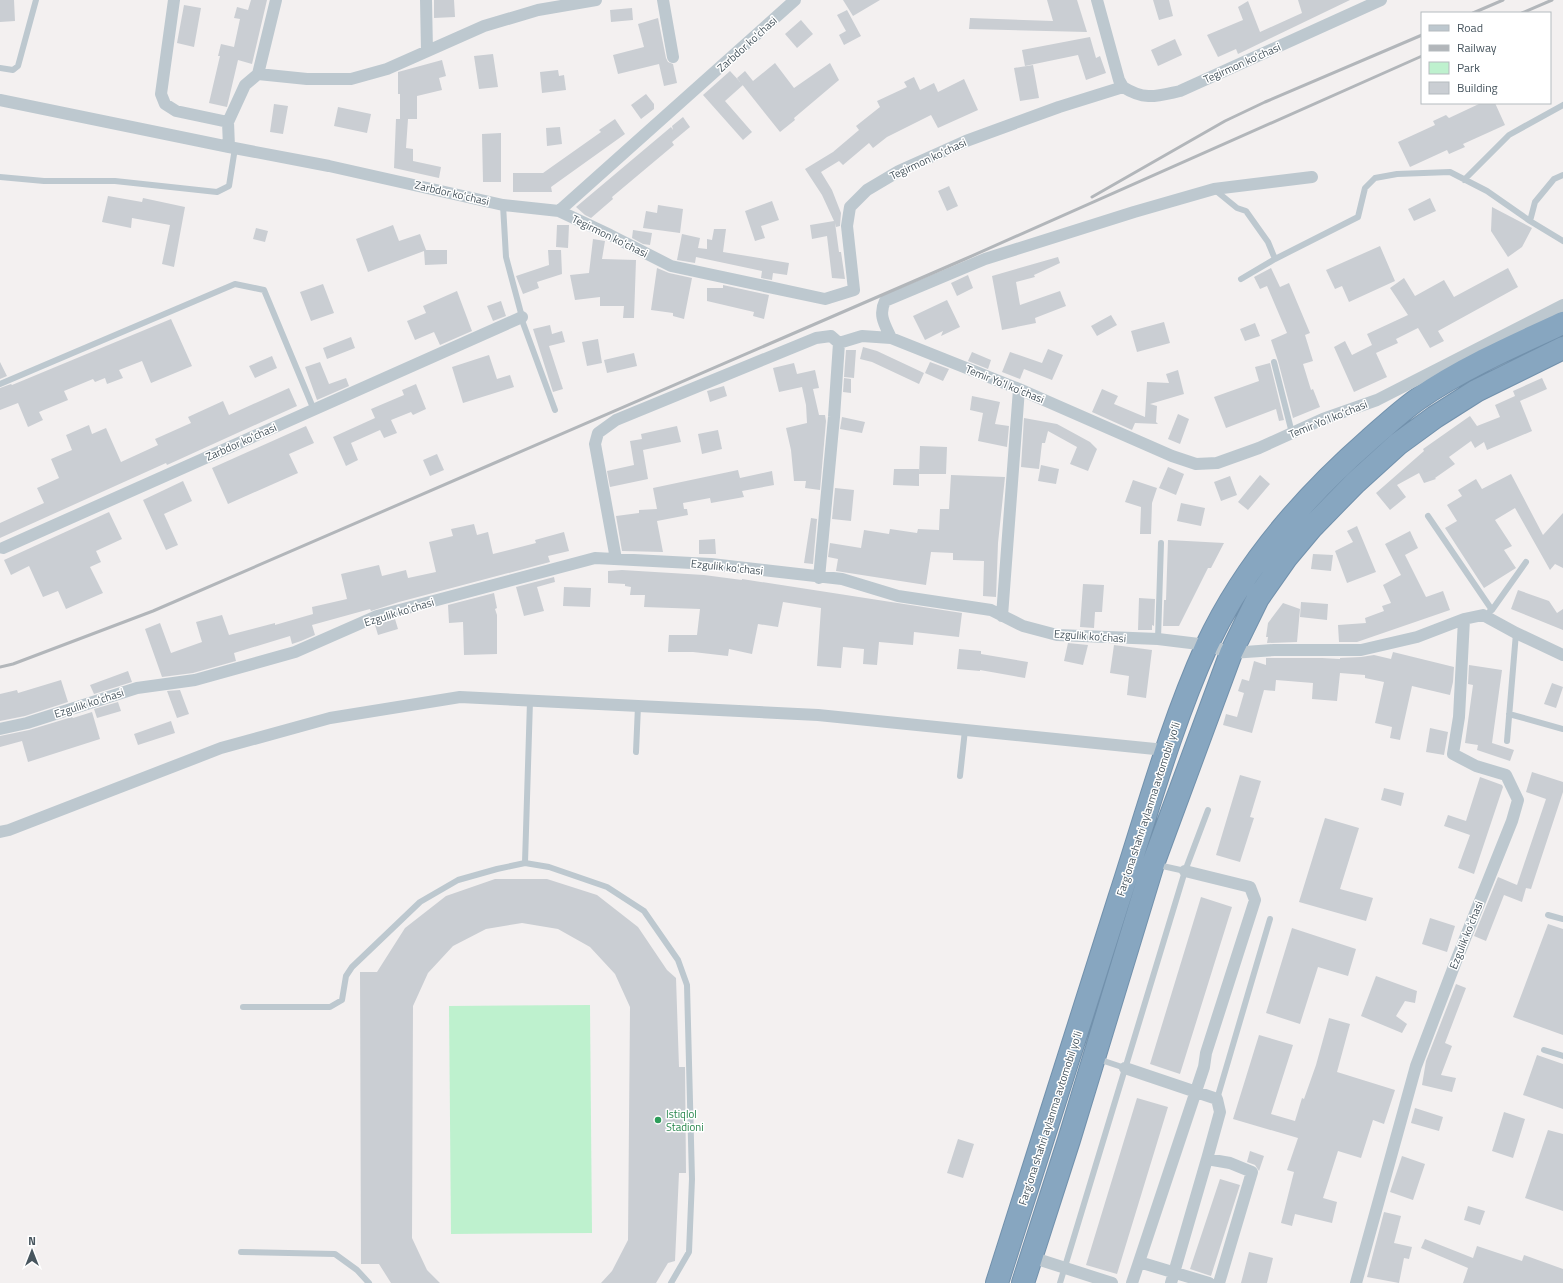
<svg xmlns="http://www.w3.org/2000/svg" width="1563" height="1283" font-family="'Titillium Web',sans-serif">
<style>
.green{fill:#bef1ce}
.building{fill:#caced3}
.lines{fill:none;stroke-linecap:round;stroke-linejoin:round}
.highway-casing{stroke:#7291ac;stroke-width:24}
.lane{stroke:#bdc8cf;stroke-width:6}
.street{stroke:#bdc8cf;stroke-width:12}
.highway{stroke:#87a6c0;stroke-width:22}
.rail{stroke:#b2b6ba;stroke-width:3}
.leisure-dot{fill:#2e9e5b;stroke:#fff;stroke-width:1.5}
.labels{text-anchor:middle;stroke-width:3;stroke-linejoin:round;paint-order:stroke}
.street-label{font-size:11px;fill:#47555e;stroke:#fff}
.leisure-label{font-size:11px;fill:#27864d;stroke:#fff;text-anchor:start}
</style>
<rect width="100%" height="100%" fill="#f3f0f0"/>
<path class="green" d="M590 1005 592 1233 451 1234 449 1006Z"/>
<path class="building" d="M0 0H14L15 21 0 22Z
M251 0H267L252 64 238 60 227 107 209 103 220 56H218L221 44 234 47 240 19 234 18 237 7 248 10Z
M434 0H454L455 17 434 18Z
M843 0H880L853 16Z
M1047 0H1077L1087 32 969 29 970 18 1053 21Z
M1153 0H1169L1173 16 1159 20Z
M1298 0H1350L1238 54 1236 49 1218 57 1207 35 1243 20 1238 7 1248 1 1260 32 1302 13Z
M184 5 201 8 194 47 177 43Z
M632 8 633 20 611 22 610 10Z
M847 10 861 36 844 45 839 35 846 31 837 15Z
M658 18 666 58 668 62 673 64 677 83 664 86 659 64 618 74 613 55 644 47 638 24Z
M801 20 813 34 797 48 785 34Z
M1090 37 1096 58 1100 56 1106 73 1086 80 1078 55 1025 66 1022 50Z
M1175 39 1182 55 1158 66 1151 50Z
M493 54 498 87 479 89 474 56Z
M442 60 446 76 439 78 442 90 417 96V119H408L406 148 413 149V161L441 167 439 178 394 168 396 119H400V94H398V72Z
M775 63 794 88 830 63 839 80 794 118 795 120 780 132 737 78 745 71 753 81Z
M1033 65 1039 98 1020 101 1014 68Z
M558 70 559 76 564 75 566 90 542 93 540 72Z
M730 71 743 85 725 101 752 132 743 140 703 95Z
M914 77 920 90 934 83 938 92 964 79 978 110 938 128 931 115 887 137 873 148 869 143 843 165 839 161 821 172 832 190 841 213 840 226 836 227 835 223 839 252H841L845 279 832 278 827 236 812 239 810 225 834 221 822 195 805 169 833 152 859 130 856 126 880 107 877 101 907 87 904 82Z
M646 94 654 104V109L641 119 631 105Z
M1481 103H1495L1505 125 1463 144 1465 147 1449 154 1447 150 1410 167 1398 142 1435 125 1433 121 1446 115 1449 118Z
M274 104 288 106 283 134 270 132Z
M338 107 371 114 367 133 334 126Z
M683 117 690 127 672 142 674 145 612 197 613 199 591 218 585 215 576 207 671 127 673 130 672 126Z
M615 119 625 134 551 187 552 192H513V173H543L601 132 599 130Z
M560 127 562 144 547 146 546 128Z
M501 133V182H483L482 134Z
M949 186 958 206 947 211 938 191Z
M108 196 142 202 143 198 185 207 174 267 162 264 170 225 132 218 131 228 102 222Z
M1430 198 1436 211 1414 221 1408 209Z
M772 201 779 220 761 226 765 238 755 241 745 211Z
M658 205 683 209 680 233 643 228 646 211 657 213Z
M1492 207 1532 228 1522 247 1508 257 1491 231Z
M393 225 399 241 420 234 426 250H447V264L425 265 424 251 368 272 356 239Z
M557 225H569L568 248 556 247Z
M256 228 268 231 265 242 253 239Z
M714 229H726L723 252 789 263 787 275 773 273 772 280 761 278 762 271 696 257 695 263 677 260 682 234 700 238 698 248 707 249V239L712 240Z
M633 230 652 233 650 245 643 244 632 238Z
M593 239 605 241 602 259 636 260 634 318H623L624 306H600V297L575 300 570 275 589 273Z
M1380 246 1395 281 1349 302 1342 286 1335 289 1326 270Z
M548 250H561L562 274 537 282 539 288 523 294 516 276 549 265Z
M1058 257 1060 263 1034 275 1035 277 1016 282 1020 305 1060 291 1066 306 1035 318 1036 323 1002 330 992 276Z
M657 268 669 273 692 278 684 319 673 316V313L651 310Z
M1271 268 1280 287 1289 283 1310 333 1305 335 1313 361 1303 364 1311 390 1313 389 1320 407 1293 418 1278 361 1271 340 1287 333 1267 286 1260 289 1254 277Z
M1508 268 1518 287 1438 331 1444 341 1430 348 1418 328 1396 339 1398 343 1376 353 1387 377 1354 392 1334 347 1345 341 1352 355 1372 345 1367 334 1408 315 1390 288 1404 278 1415 296 1444 280 1454 297Z
M968 275 973 288 957 296 951 283Z
M323 284 334 313 311 321 300 292Z
M723 285 769 295 764 319 753 316 754 312 707 301V288H723Z
M457 291 472 331 440 345 434 332 415 340 407 321 426 313 423 306Z
M947 300 960 327 941 336 943 331 925 340 913 316Z
M501 301 506 316 493 321 487 306Z
M1111 315 1117 325 1097 336 1091 326Z
M171 319 192 366 151 383 142 361 119 370 123 378 107 384 105 378 95 382 93 379 64 391 68 400 39 412 43 420 28 427 18 403 0 410V388L11 384 12 385Z
M1164 322 1170 343 1137 352 1131 331Z
M1255 323 1260 336 1245 341 1240 329Z
M550 325 552 334 562 331 565 342 549 346 563 389 553 392 533 329Z
M351 337 355 348 327 359 323 348Z
M598 339 602 363 587 366 582 342Z
M863 347 877 351 924 373 919 384 872 362 860 359Z
M1048 349 1063 355 1052 380 1024 369 1020 379 1002 372 1010 352 1042 363Z
M846 350H856L854 378 844 377Z
M972 352 991 360 988 369 968 361Z
M634 353 637 366 607 373 604 360Z
M489 355 497 379 510 375 514 387 463 403 452 367Z
M272 356 277 368 255 378 249 366Z
M0 362 7 376 0 379Z
M320 362 329 384 346 378 349 386 317 400 305 367Z
M930 362 949 369 943 381 925 373Z
M794 363 797 374 815 370 819 388 813 389 819 415H825L826 421 820 490 805 488 806 481H794L791 450 786 428 807 423 806 405 802 387 779 392 773 368Z
M1270 363 1284 420 1279 421 1276 409 1226 428 1214 397 1259 381 1255 367Z
M1178 370 1184 394 1150 404 1157 406 1156 422 1158 424 1135 423 1132 430 1092 412 1102 389 1118 396 1114 404 1145 417 1147 382 1169 383 1166 374Z
M844 378 851 379V393L843 392Z
M1542 378 1547 389 1520 401 1532 431 1487 450 1484 442 1475 448 1471 441 1449 457 1455 464 1435 478 1436 479 1424 483 1419 473 1397 485 1406 497 1390 510 1376 493 1424 451 1423 449 1470 416 1477 426 1500 417 1495 405 1515 396 1513 391Z
M416 384 426 409 413 415 411 412 391 420 397 433 384 438 380 430 351 443 358 460 346 466 333 437 375 418 371 409 404 395 402 390Z
M724 386 727 396 710 402 707 391Z
M289 388 297 406 167 465 166 463 0 538V523L44 503 37 488 59 478 51 459 72 450 66 435 89 425 92 434 106 428 121 462 158 445 155 439 191 423 188 417 223 401 229 415Z
M972 396 1000 402 995 424 1009 426 1007 447 978 441 983 413 970 410Z
M1178 414 1189 419 1180 444 1168 439Z
M842 417 865 422 862 433 840 429Z
M1024 418 1057 424 1090 442 1097 449 1088 471 1070 464 1077 447 1048 431 1045 443H1042L1039 469 1021 467Z
M306 426 314 443 289 454 298 473 228 504 212 468Z
M677 426 681 442 643 450 648 479 610 487 607 471 634 465 630 441 642 439 641 434Z
M718 430 722 449 702 454 698 434Z
M920 446 947 447 946 474H919Z
M437 454 444 470 430 476 423 460Z
M1041 465 1059 469 1056 484 1038 481Z
M1168 467 1184 474 1176 495 1159 488Z
M894 469H919V486L893 485Z
M738 470 740 478 772 471 774 485 742 491 744 497 711 503 710 498 683 503 684 509H687L688 515 657 521 663 552 622 551 616 516 639 513V510L657 509 653 488Z
M1511 474 1543 535 1563 513V568L1555 564 1550 570 1515 508 1495 520 1512 546 1504 550 1516 568 1484 588 1445 528 1457 521 1447 505 1462 496 1458 490 1476 479 1482 489Z
M951 475 1005 477 998 543 996 597 983 596 984 561 953 560V553L931 552 926 585 836 571 838 559 828 557 830 543 861 548 864 530 889 534 890 529 917 533 918 529 939 530 940 509H949Z
M1260 475 1270 484 1248 510 1238 502Z
M1230 476 1237 495 1221 501 1214 482Z
M1133 480 1157 488 1152 503 1151 534H1140L1141 507 1125 502Z
M183 481 192 501 164 514 178 545 166 550 143 500Z
M835 488 854 490 851 521 832 519Z
M1181 503 1205 508 1201 526 1177 521Z
M109 512 122 539 96 551 101 562 90 567 103 593 66 609 58 591 43 597 29 566 11 575 4 560Z
M811 518 817 519 813 564 804 563Z
M474 524 477 535 488 532 493 554 536 543 535 540 564 532 569 551 548 556 550 562 399 602 371 611 370 609 312 625 315 635 301 641 292 644 290 636 234 653 236 661 193 673 162 677 145 629 160 623 171 653 202 642 196 622 222 615 229 635 275 623V625L313 614 312 607 347 599 341 574 379 565 382 576 406 570 408 578 436 572 429 542 453 536 451 529Z
M1357 526 1376 572 1347 583 1335 551 1353 542 1347 531Z
M1410 531 1418 548 1405 555 1426 597 1443 591 1450 610 1357 642H1339L1338 625 1366 623 1365 618 1384 611 1382 606 1391 603 1383 585 1401 575 1385 544Z
M715 539 716 554H699V540Z
M1168 540 1224 543 1211 568H1208L1179 626H1163L1164 600H1166Z
M1313 554 1333 555 1331 571 1311 569Z
M622 570 704 575 742 580V579L962 613 959 637 914 632 913 645 879 642 877 665 863 664 864 649 843 647 841 668 817 666 821 608 783 602 778 627 758 624 752 654 729 649 728 656 693 652H668L669 635H697L700 609 644 607 645 595H630L631 587 625 586V584L608 583V571Z
M554 577 555 582 537 587 544 611 524 616 516 587Z
M1083 584 1104 585 1102 612H1095L1094 628 1080 627Z
M564 587 591 588 590 607 563 606Z
M1518 590 1549 601 1557 613 1563 609V630L1511 609Z
M494 593 497 608 495 609 497 615V654L464 655 463 622 449 623 448 605Z
M1139 598 1155 599 1154 626 1152 625V630H1138Z
M1301 602 1328 604 1327 620 1300 617Z
M1283 603 1300 609 1297 642 1267 643 1268 637H1266L1268 623Z
M395 619 398 629 378 635 375 625Z
M1068 643 1088 645 1083 665 1064 661Z
M1114 645 1152 650 1146 698 1127 695 1129 676 1110 673Z
M959 649 981 651V654L1028 662 1025 678 980 670V671L957 669Z
M1393 652 1454 667 1453 682 1450 695 1412 686 1400 740 1390 738 1392 727 1375 723 1384 682 1365 678V675L1340 673 1337 701 1312 699 1313 683 1276 680 1275 691 1264 690 1252 733 1223 725 1226 714 1237 717 1244 693 1238 691 1242 679 1249 681 1254 661 1266 665V658H1322L1340 659V658L1361 657 1374 655 1391 659Z
M1469 665 1502 670 1492 743 1514 750 1510 761 1477 750 1478 745 1465 743 1473 685 1468 684Z
M128 671 132 682 94 694 90 685Z
M61 680 68 702 25 716 0 721V694L17 690 18 693Z
M1552 683 1563 687 1556 708 1544 704Z
M180 690 189 714 177 718 167 691Z
M118 702 121 711 97 718 94 709Z
M92 712 100 739 28 762 22 741 0 747V736L29 730 72 717 73 718Z
M171 721 175 733 138 745 134 734Z
M1430 728 1448 732 1444 755 1426 752Z
M1532 772 1563 782V792L1531 889 1526 888 1522 902 1504 895 1486 941 1474 936 1498 877 1517 885 1546 799 1526 792Z
M1240 775 1261 781 1250 817 1254 818 1240 862 1216 855Z
M1480 777 1502 785 1503 787 1474 874 1458 868 1470 835 1444 826 1448 815 1466 821Z
M1384 788 1404 793 1401 806 1381 800Z
M1325 818 1359 828 1340 889 1373 898 1366 921 1299 902Z
M495 879H547L597 895 638 927 667 970 676 978 679 1067H685L686 1173H679L675 1261 668 1263 656 1283H601L612 1271 628 1240 630 1007 615 974 590 947 558 929 522 923 486 929 453 946 428 973 413 1006 412 1238 427 1270 440 1283H391L379 1264H361L360 972H377L405 928 446 896Z
M1201 897 1232 907 1180 1074 1150 1064Z
M1430 918 1455 926 1447 952 1422 944Z
M1548 924 1563 929V1035L1513 1017Z
M1292 928 1356 949 1348 976 1318 967 1300 1024 1266 1013Z
M1376 976 1417 991 1415 1003 1405 1001 1396 1016 1407 1024 1402 1033 1361 1016Z
M1456 984 1466 988 1445 1043 1452 1046 1441 1075 1456 1078 1452 1092 1422 1085 1426 1061Z
M1329 1018 1350 1024 1337 1072 1395 1090 1384 1124 1373 1120 1361 1158 1338 1151 1323 1198 1337 1202 1332 1223 1295 1214 1292 1226 1281 1223 1294 1172 1287 1170 1298 1138 1233 1119 1259 1035 1293 1045 1271 1114 1295 1121 1302 1098 1304 1099 1316 1065Z
M1537 1055 1563 1064V1109L1523 1095Z
M1137 1098 1168 1107 1117 1274 1086 1265Z
M1415 1108 1443 1117 1439 1131 1411 1123Z
M1504 1112 1525 1119 1513 1158 1492 1151Z
M1548 1130 1563 1134V1211L1525 1198Z
M958 1139 974 1144 963 1178 947 1173Z
M1250 1151 1264 1156 1259 1171 1255 1165 1247 1162Z
M1402 1156 1425 1164 1413 1200 1390 1192Z
M1220 1179 1240 1185 1211 1276 1190 1269Z
M1468 1206 1485 1211 1480 1225 1464 1220Z
M1384 1212 1401 1216 1394 1243 1412 1247 1409 1259 1404 1258 1399 1283 1367 1277Z
M1425 1239 1473 1258 1477 1246 1522 1261 1524 1255 1563 1269V1283H1463L1468 1268 1421 1248Z
M1249 1252 1273 1258 1267 1283H1241Z"/>
<g class="lines">
<g class="highway-casing">
<path id="highway" d="M997 1283C1037 1155 1079 1027 1119 899 1147 813 1170 727 1207 645 1244 566 1304 497 1369 440 1385 426 1401 411 1418 399 1461 369 1515 345 1563 323
M1023 1283 1069 1140 1153 864 1231 653 1258 598 1286 558 1312 527 1355 483 1398 444 1435 417 1476 391 1563 348"/>
</g>
<path class="lane" d="M0 68 13 70 18 66 36 0
M0 177 44 181H115L217 192 229 186 235 148
M1464 180 1509 135 1563 105
M1215 190 1237 208 1246 211 1268 242 1275 259 1241 279
M503 205 506 257 522 317 523 323 555 410
M1530 221 1535 202 1554 179 1563 175
M1275 259 1358 217 1365 188 1375 178 1397 174 1450 172 1487 191 1530 221 1563 241
M1274 362 1292 433
M0 384 235 284 264 290 314 410
M1428 516 1492 610
M1490 611 1492 610 1526 562
M1158 639 1161 543
M530 701 525 863 549 867 607 887 644 911 678 960 687 985 692 1179 689 1252 671 1283
M1509 714 1563 729
M1507 741 1516 633
M636 752 638 706
M960 776 965 730
M1158 865 1185 871
M1548 915 1563 919
M243 1007H330L342 1000 346 976 352 967 420 902 458 880 497 869 525 863
M1544 1050 1563 1056
M1098 1059 1125 1068
M1217 1099 1270 919
M241 1252 335 1254 357 1270 369 1283
M1060 1283 1185 871 1208 810"/>
<path class="street" d="M174 0 161 94 165 104 176 111 228 122 229 147 329 166 503 205 559 211 795 0
M426 0 427 51
M663 0 673 57
M1097 0 1119 80 1123 87
M258 74 276 0
M0 100 229 147
M228 122 245 85 258 74 307 79H351L387 69 484 26 538 10 596 0
M1312 177 1214 189 1134 212 985 259 885 301C878 315 885 325 891 338L1019 389 1172 456 1196 464 1217 463 1259 448 1323 419 1377 400 1563 305
M559 211 610 235 671 266 825 299 854 290 847 226 850 207 867 190 899 171 966 141 1059 107 1123 87C1145 101 1157 96 1180 91L1381 0
M3 548 522 317
M616 559 595 444 598 433 616 420 816 338 831 336 839 343 862 336 891 338
M819 578 834 417 839 343
M1002 616 1019 389
M0 729 27 723 137 688 195 680 295 652 377 616 595 558 711 564 842 579 898 596 991 610 1023 626 1057 635 1158 639 1207 645 1231 653 1274 650H1361L1417 637 1464 619 1483 615 1516 633 1563 655
M0 832 9 830 221 748 330 718 460 697 818 715 1165 750
M1125 1068 1217 1099 1220 1112 1207 1159
M1031 1257 1112 1283
M1139 1262 1209 1283
M1132 1283 1204 1067 1206 1053 1255 900 1250 887 1185 871
M1171 1283 1207 1159 1230 1163 1252 1172 1219 1283
M1356 1283 1416 1066 1456 961 1512 821 1518 800 1506 775 1476 766 1453 754 1459 717 1464 619"/>
<use href="#highway" class="highway"/>
<path class="rail" d="M1473 13 1503 0
M1522 13 1552 0
M1092 197 1225 121 1265 102 1422 35
M0 667 13 664 153 611 965 259 1422 56"/>
</g>
<circle class="leisure-dot" cx="658" cy="1120" r="4"/>
<g class="labels">
<g class="street-label">
<text transform="translate(747 44) rotate(-42)" y="4">Zarbdor koʻchasi</text>
<text transform="translate(1242 63) rotate(-24)" y="4">Tegirmon koʻchasi</text>
<text transform="translate(928 159) rotate(-25)" y="4">Tegirmon koʻchasi</text>
<text transform="translate(452 193) rotate(13)" y="4">Zarbdor koʻchasi</text>
<text transform="translate(610 236) rotate(26)" y="4">Tegirmon koʻchasi</text>
<text transform="translate(1005 384) rotate(22)" y="4">Temir Yoʻl koʻchasi</text>
<text transform="translate(1328 419) rotate(-22)" y="4">Temir Yoʻl koʻchasi</text>
<text transform="translate(241 442) rotate(-24)" y="4">Zarbdor koʻchasi</text>
<text transform="translate(727 567) rotate(6)" y="4">Ezgulik koʻchasi</text>
<text transform="translate(399 612) rotate(-17)" y="4">Ezgulik koʻchasi</text>
<text transform="translate(1090 636) rotate(4)" y="4">Ezgulik koʻchasi</text>
<text transform="translate(89 703) rotate(-18)" y="4">Ezgulik koʻchasi</text>
<text transform="translate(1148 809) rotate(-72)" y="4">Fargʻona shahri aylanma avtomobil yoʻli</text>
<text transform="translate(1466 935) rotate(-68)" y="4">Ezgulik koʻchasi</text>
<text transform="translate(1050 1118) rotate(-72)" y="4">Fargʻona shahri aylanma avtomobil yoʻli</text>
</g>
<g class="leisure-label">
<text x="666" y="1118">Istiqlol<tspan x="666" dy="13">Stadioni</tspan></text>
</g>
</g>
<rect x="1421" y="12" width="130" height="92" fill="#ffffff" stroke="#b5bbbf"/>
<rect x="1429" y="25" width="20" height="6" fill="#bdc8cf" stroke="#b5bbbf"/>
<text x="1457" y="32" font-size="12" fill="#47555e">Road</text>
<rect x="1429" y="45" width="20" height="6" fill="#b2b6ba" stroke="#b5bbbf"/>
<text x="1457" y="52" font-size="12" fill="#47555e">Railway</text>
<rect x="1429" y="62" width="20" height="12" fill="#bef1ce" stroke="#b5bbbf"/>
<text x="1457" y="72" font-size="12" fill="#47555e">Park</text>
<rect x="1429" y="82" width="20" height="12" fill="#caced3" stroke="#b5bbbf"/>
<text x="1457" y="92" font-size="12" fill="#47555e">Building</text>
<g transform="translate(32 1251)" stroke="#ffffff" stroke-width="3" paint-order="stroke">
<path d="M0-3L7 15L0 10L-7 15Z" fill="#47555e"/>
<text y="-6" font-size="11" font-weight="bold" text-anchor="middle" fill="#47555e">N</text>
</g>
</svg>
